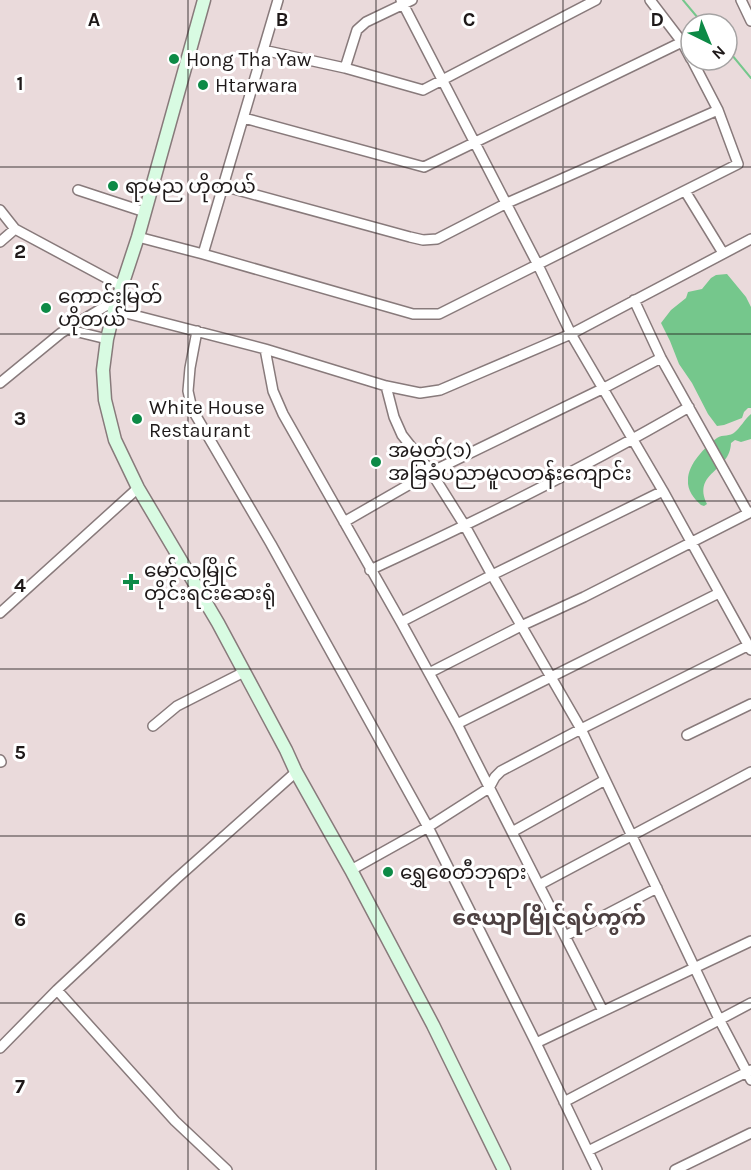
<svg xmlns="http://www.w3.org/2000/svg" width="751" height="1170" font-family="Karla,'Noto Sans Myanmar',sans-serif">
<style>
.water{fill:#75c78c}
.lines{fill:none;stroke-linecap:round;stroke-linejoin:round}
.stream{stroke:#75c78c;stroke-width:2}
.street-casing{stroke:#887a7b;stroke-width:12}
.secondary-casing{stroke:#887a7b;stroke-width:15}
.street{stroke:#fff;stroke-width:9}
.secondary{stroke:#d8fbe2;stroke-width:12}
.grid{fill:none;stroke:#1e1919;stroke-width:1.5;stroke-opacity:0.55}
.poi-dot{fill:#0d8a46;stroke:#fff;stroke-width:2}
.labels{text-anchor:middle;stroke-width:6;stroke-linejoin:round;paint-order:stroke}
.poi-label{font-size:20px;fill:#1e1919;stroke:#fff;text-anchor:start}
.quarter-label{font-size:22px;font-weight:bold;fill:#4d4041;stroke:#fff}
.grid-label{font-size:20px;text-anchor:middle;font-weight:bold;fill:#1e1919;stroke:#fff;stroke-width:6;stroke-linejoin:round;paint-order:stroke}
</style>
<rect width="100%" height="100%" fill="#eadadb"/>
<path class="water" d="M727 274 746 297 751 307V408H748L744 412 742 418 724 425 717 426 708 414 692 383 679 364 670 341 661 323 671 310 686 298 688 292 702 289 711 278 716 275Z
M751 414V439L741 442 735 440 731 443C730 472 692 472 707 504L704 506 701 505C694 499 687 490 688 480 688 464 705 447 717 438 723 434 730 437 735 432 740 428 745 419 751 414Z"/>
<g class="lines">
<path class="stream" d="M683 0 703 24
M727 49 751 78"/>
<g class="street-casing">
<path id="street" d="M401 0 538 265 571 334 663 491 751 650
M650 0 682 42 691 59
M741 0 751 21
M263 50 345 68 423 90 596 0
M345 68 357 30 366 22 412 0
M244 118 424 167 682 42
M223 186 410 237 423 240 437 239 505 204 718 110
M78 190 145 212
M685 191 723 253
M0 210 15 229 123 287
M138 237 203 254 413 314H439L738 164 718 110 692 60
M0 242 15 229
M203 254 278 0
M634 300 661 358 748 513
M114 310 265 349 386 386 420 393 440 390 571 334 751 239
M66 329 107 339
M197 331 190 368 188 391 192 409 271 544 428 827 536 1043 597 1170
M265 349 273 391 283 414 401 622 457 724 603 1011
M0 383 61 333 119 298
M386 386 394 417 402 435 431 472 465 526 492 575 581 729 719 1019 751 1080
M344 522 431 472 604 388 661 358
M370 570C479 520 586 467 689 407
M0 613 138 488
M401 622 492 575 663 491
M429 673 521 626 584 597 751 512
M457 724 719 593
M153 726 177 706 244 672
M687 735 751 704
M0 760 1 762
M512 832 605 780
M351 870 428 827 489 788 495 777 501 771 581 729 749 645
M539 885 751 772
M565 936 657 888
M57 990 175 1121 227 1170
M536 1043 751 941
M0 1048 57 990 176 879 296 772
M564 1102 751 1003
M588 1151 751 1070
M675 1170 751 1133"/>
</g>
<g class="secondary-casing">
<path id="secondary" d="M204 0 138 237 114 310 107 339 103 370 105 400 115 440 138 488 218 623 286 750 296 772 351 870 433 1025 504 1170"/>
</g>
<use href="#street" class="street"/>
<use href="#secondary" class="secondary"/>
</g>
<path class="grid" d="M188 0V1170M376 0V1170M563 0V1170M0 167H751M0 334H751M0 501H751M0 669H751M0 836H751M0 1003H751"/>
<g class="poi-dot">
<circle cx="174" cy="59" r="6"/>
<circle cx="203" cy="85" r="6"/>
<circle cx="113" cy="186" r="6"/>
<circle cx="46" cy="308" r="6"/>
<circle cx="137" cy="419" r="6"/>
<circle cx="376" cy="462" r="6"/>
<path d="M128 573h6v6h6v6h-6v6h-6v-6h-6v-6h6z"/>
<circle cx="388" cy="872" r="6"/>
</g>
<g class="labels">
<g class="poi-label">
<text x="186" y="66">Hong Tha Yaw</text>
<text x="215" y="92">Htarwara</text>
<text x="125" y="193">ရာမည ဟိုတယ်</text>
<text x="58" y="303">ကောင်းမြတ်<tspan x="58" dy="23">ဟိုတယ်</tspan></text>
<text x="149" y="414">White House<tspan x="149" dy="23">Restaurant</tspan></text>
<text x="388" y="457">အမှတ်(၁)<tspan x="388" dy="23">အခြခံပညာမူလတန်းကျောင်း</tspan></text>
<text x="144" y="577">မော်လမြိုင်<tspan x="144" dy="23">တိုင်းရင်းဆေးရုံ</tspan></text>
<text x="400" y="879">ရွှေစေတီဘုရား</text>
</g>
<g class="quarter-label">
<text x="549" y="925">ဇေယျာမြိုင်ရပ်ကွက်</text>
</g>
</g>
<g class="grid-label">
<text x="94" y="26">A</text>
<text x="282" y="26">B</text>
<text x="469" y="26">C</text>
<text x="657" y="26">D</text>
<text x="20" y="90">1</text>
<text x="20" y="258">2</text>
<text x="20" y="425">3</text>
<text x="20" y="592">4</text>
<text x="20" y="759">5</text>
<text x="20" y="926">6</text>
<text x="20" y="1093">7</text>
</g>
<g transform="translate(709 42) rotate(137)"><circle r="28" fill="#ffffff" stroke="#a5a3a3" stroke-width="1.5"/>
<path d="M0-4.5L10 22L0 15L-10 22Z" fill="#0d8a46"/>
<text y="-9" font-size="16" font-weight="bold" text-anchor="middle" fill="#1e1919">N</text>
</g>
</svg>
